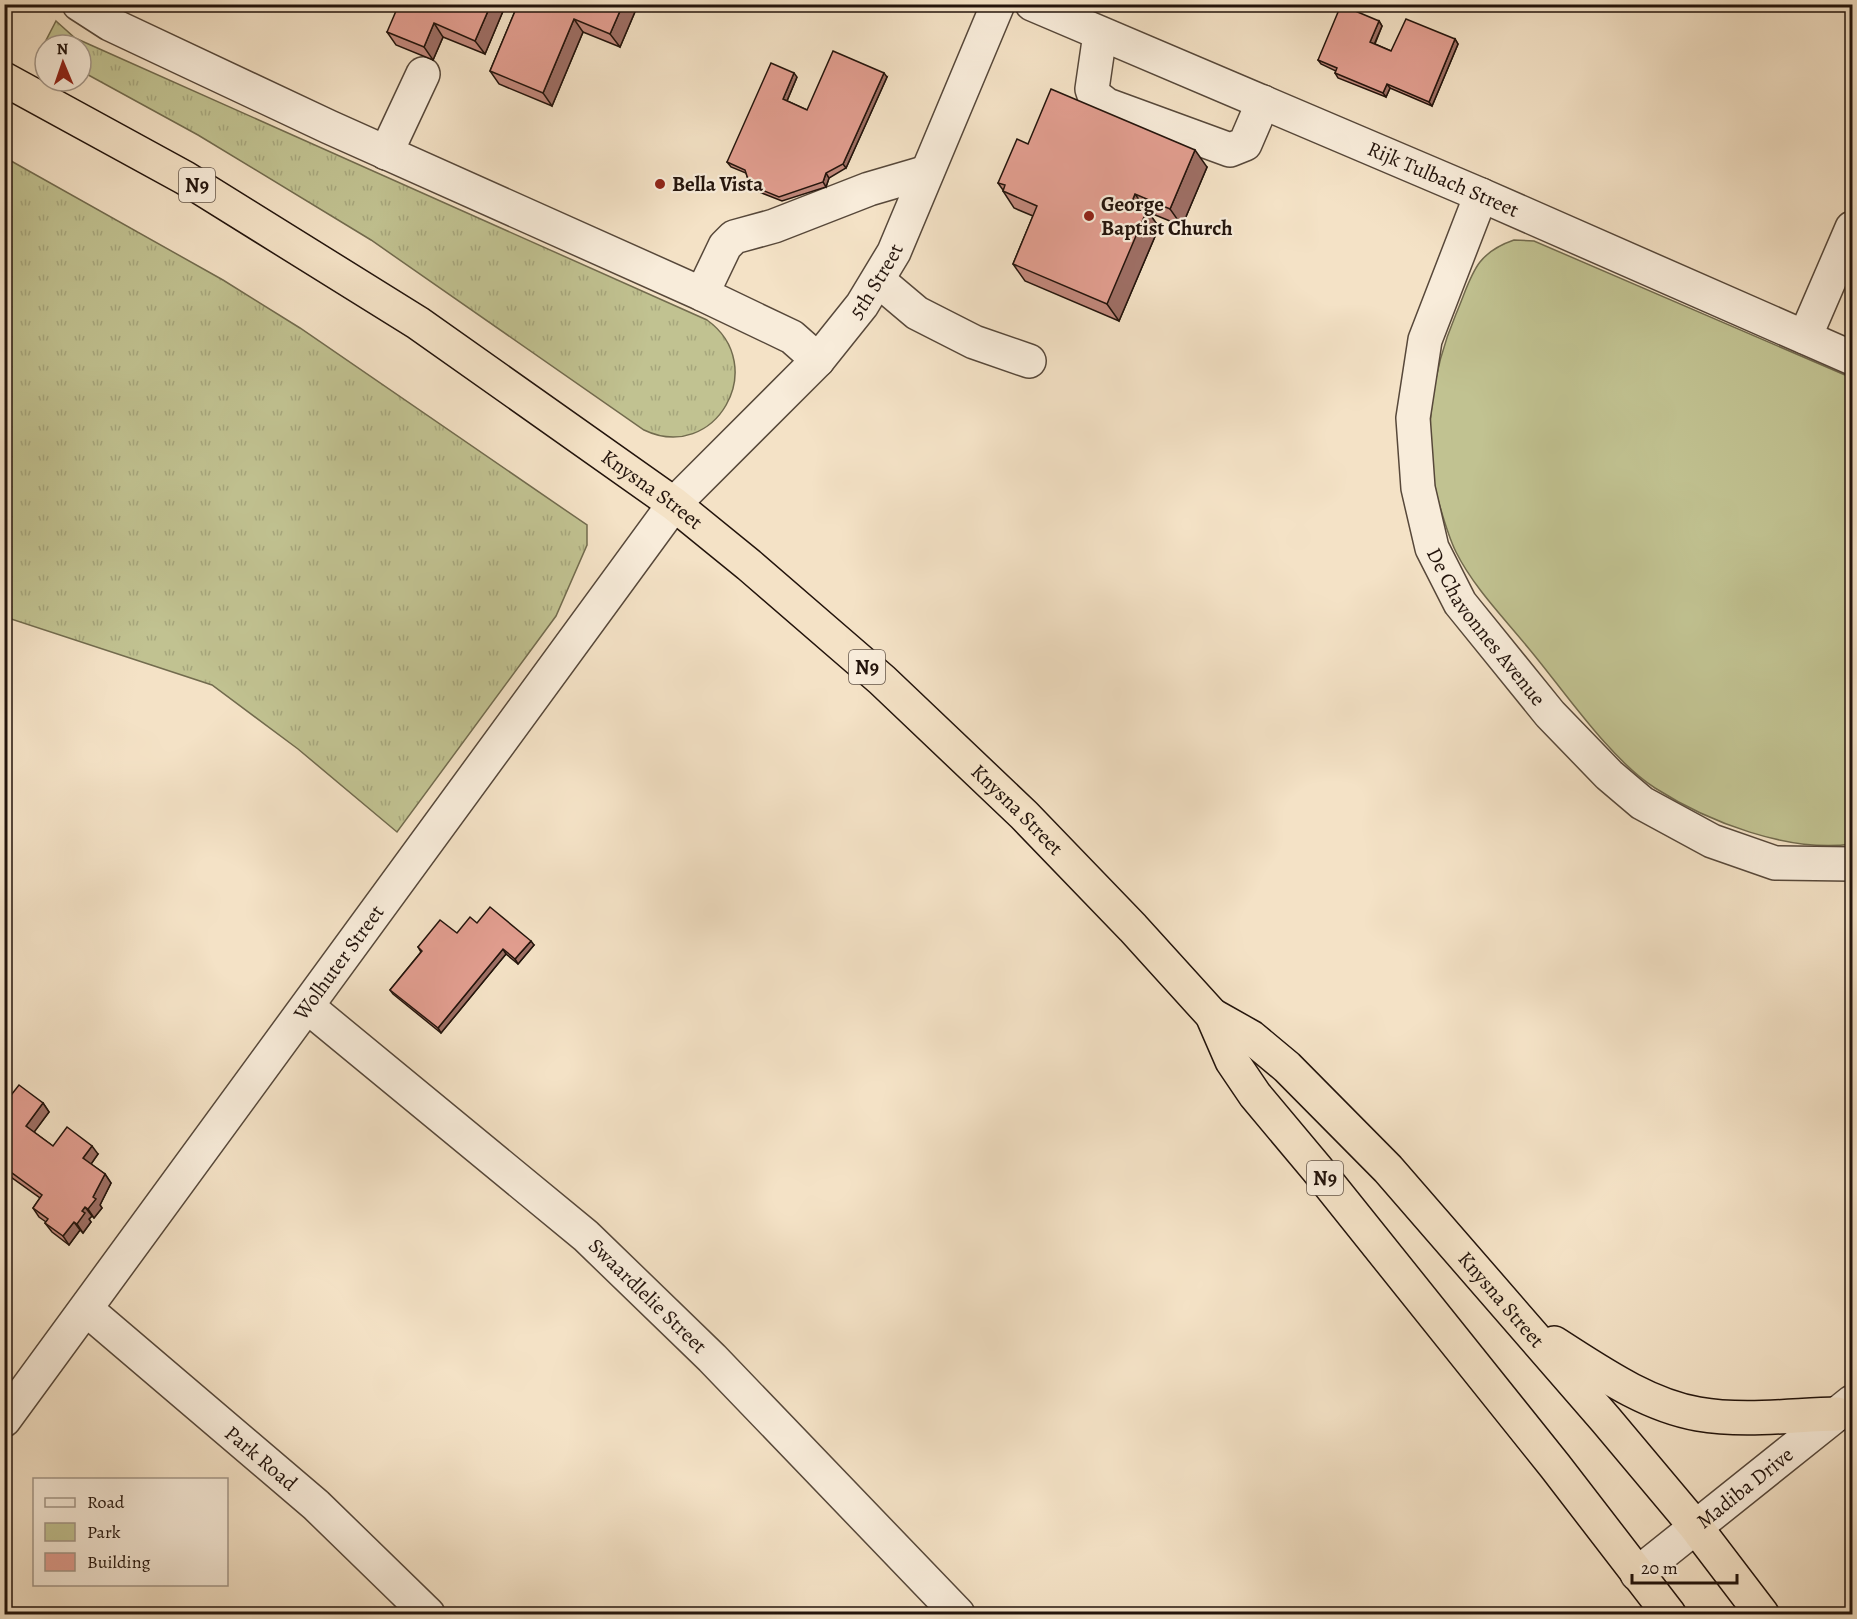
<svg xmlns="http://www.w3.org/2000/svg" width="1857" height="1619" font-family="Alegreya,serif">
<style>
.grass{fill:url(#grass-tufts);stroke:#726b4e;stroke-width:1.5}
.green{fill:#c1c291;stroke:#726b4e;stroke-width:1.5}
.lines{fill:none;stroke-linecap:round;stroke-linejoin:round}
.minor-casing{stroke:#57483a;stroke-width:36}
.highway-casing{stroke:#23140c;stroke-width:36}
.minor{stroke:#f8ecda;stroke-width:33}
.highway{stroke:#f4e2c6;stroke-width:33}
.wall{fill:#c2887c;stroke:#23140c;stroke-width:1.5}
.shaded-wall{fill:#9e6f65;stroke:#23140c;stroke-width:1.5}
.building{fill:#e29e90;stroke:#23140c;stroke-width:1.5}
.poi-dot{fill:#8f2418;stroke:#f8ecda;stroke-width:2}
.labels{text-anchor:middle;stroke-width:4.5;stroke-linejoin:round;paint-order:stroke}
.shield{fill:#f8ecda;stroke:#63554a;stroke-width:1.5}
.shield-label{font-size:20px;font-weight:bold;fill:#23140c}
.street-label{font-size:21px;fill:#23140c;stroke:#f8ecda}
.poi-label{font-size:21px;font-weight:bold;fill:#23140c;stroke:#f8ecda;text-anchor:start}
</style>
<defs>
<pattern id="grass-tufts" width="24" height="20" patternUnits="userSpaceOnUse" patternTransform="scale(1.5)"><rect width="24" height="20" fill="#c1c291"/><path d="M3 7l-1-3M5 7V3M7 7l1-3M15 17l-1-3M17 17v-4M19 17l1-3" fill="none" stroke="#a6a67c"/></pattern>
</defs>
<rect width="100%" height="100%" fill="#f4e2c6"/>
<filter id="stains"><feTurbulence type="fractalNoise" baseFrequency=".00333" numOctaves="4"/><feColorMatrix values="0 0 0 0 .2 0 0 0 0 .09 0 0 0 0 .02 0 0 0 .5 -.17"/></filter>
<radialGradient id="worn" r=".72"><stop offset=".6" stop-color="#630" stop-opacity="0"/><stop offset="1" stop-color="#630" stop-opacity=".3"/></radialGradient>
<path class="grass" d="M56 21 75 38 707 320C771 366 715 464 644 430L371 240 198 135 81 71V45H45V52L41 50Z
M4 157 223 280 300 328 587 525V545L556 616 397 832 298 749 212 685 5 617Z"/>
<path class="green" d="M1514 240 1534 241 1852 378V844C1789 853 1708 822 1655 788 1610 759 1565 692 1530 650 1505 619 1474 588 1456 552 1448 536 1442 514 1437 496 1422 435 1432 371 1456 314 1472 277 1473 254 1514 240Z"/>
<g class="lines">
<g class="minor-casing">
<g id="minor">
<path d="M79 4 110 24 329 127 702 294 792 337 818 360"/>
<path id="s1" d="M1032 4 1481 195 1852 358"/>
<path d="M1100 34 1092 89 1094 95 1107 105 1230 150 1245 144 1263 102"/>
<path d="M386 153 423 74"/>
<path id="s2" d="M1481 195 1425 340 1413 418 1418 488 1432 548 1460 603 1550 714 1609 775 1642 803 1712 841 1775 863 1852 864"/>
<path d="M879 281 917 313 974 342 1029 361"/>
<path d="M702 294 725 246 734 237 774 226 869 189 927 172"/>
<path d="M1805 337 1852 228"/>
<path id="s3" d="M308 1007 586 1236 712 1358 958 1614"/>
<path id="s4" d="M86 1309 316 1505 428 1614"/>
<path id="s5" d="M4 1420 674 504 818 360 862 305 894 252 998 4"/>
<path id="s6" d="M1637 1574 1852 1402"/>
</g>
</g>
<g class="highway-casing">
<g id="highway">
<path id="s7" d="M4 79 185 178 418 323 674 504 749 565 882 680 1024 815 1133 928 1212 1015 1232 1061 1255 1095 1317 1169 1555 1466 1669 1614"/>
<path id="s8" d="M1212 1015 1251 1037 1287 1067 1388 1169 1606 1420 1695 1526 1762 1614"/>
<path d="M1554 1343C1598 1371 1646 1405 1698 1414 1743 1422 1793 1415 1837 1414"/>
</g>
</g>
<use href="#minor" class="minor"/>
<use href="#highway" class="highway"/>
</g>
<path class="wall" d="M506 4 485 54 443 37 433 60 396 45 387 32Z
M518 4H635L637 7 620 47 583 32 552 106 499 84 490 71Z
M1379 21 1382 26 1375 44 1391 51 1455 39 1458 44 1432 106 1390 88 1386 97 1338 78 1335 73 1336 71 1321 64 1318 60Z
M797 77 787 101 807 110 887 77 846 168 829 178 826 187 782 201 754 190 750 185 746 173 731 167 727 162Z
M1028 144 1207 167 1182 226 1148 212 1159 227 1119 321 1025 281 1013 264 1033 216 1014 208 1003 191V190L998 183Z
M477 923 534 945 518 964 506 954 441 1033 393 994 390 990 421 952 418 947 457 933Z
M43 1103 49 1112 34 1132 53 1146 98 1154 91 1164 105 1174 111 1183 100 1205 102 1208 94 1218 92 1216 89 1219 91 1222 83 1233 80 1230 69 1245 52 1232 45 1223 46 1222 39 1217 33 1208 40 1198 4 1172V1104Z"/>
<path class="shaded-wall" d="M491 4H506L485 54 475 41Z
M623 4H635L637 7 620 47 610 34Z
M574 19 583 32 552 106 543 93Z
M1379 21 1382 26 1373 47 1370 42Z
M434 23 443 37 433 60 424 47Z
M1455 39 1458 44 1432 106 1429 102Z
M794 73 797 77 786 103 783 99Z
M884 73 887 77 846 168 843 164Z
M1387 84 1390 88 1386 97 1383 93Z
M1195 150 1207 167 1182 226 1170 209Z
M826 173 829 178 826 187 823 182Z
M1135 194 1159 227 1119 321 1107 304 1131 204Z
M531 941 534 945 518 964 515 959Z
M503 949 506 954 441 1033 438 1028Z
M43 1103 49 1112 32 1135 26 1126Z
M92 1146 98 1154 89 1167 83 1158Z
M105 1174 111 1183 100 1205 102 1208 94 1218 88 1209 93 1197Z
M85 1207 92 1216 89 1219 91 1222 83 1233 77 1224 82 1211Z
M74 1222 80 1230 69 1245 63 1236Z"/>
<path class="building" d="M399 4H491L475 41 434 23 424 47 387 32Z
M518 4H623L610 34 574 19 543 93 490 71Z
M1341 5 1379 21 1370 42 1391 51 1406 19 1455 39 1429 102 1387 84 1383 93 1335 73 1337 68 1318 60Z
M833 51 884 73 843 164 826 173 823 182 779 197 750 185 745 170 727 162 771 63 794 73 783 99 807 110Z
M1051 89 1195 150 1170 209 1135 194 1131 204 1147 210 1107 304 1013 264 1037 206 1003 191 1005 185 998 183 1017 139 1028 144Z
M490 907 531 941 515 959 503 949 438 1028 390 990 422 951 418 947 440 920 457 933 470 917 477 923Z
M19 1085 43 1103 26 1126 53 1146 67 1127 92 1146 83 1158 105 1174 93 1197 96 1199 88 1209 85 1207 82 1211 85 1213 77 1224 74 1222 63 1236 45 1223 48 1219 33 1208 42 1195 4 1167V1104Z"/>
<g class="poi-dot">
<circle cx="660" cy="184" r="6"/>
<circle cx="1089" cy="216" r="6"/>
</g>
<g class="labels">
<g class="shield">
<rect x="179" y="168" width="36" height="34" rx="4.5"/>
<rect x="849" y="650" width="36" height="34" rx="4.5"/>
<rect x="1307" y="1161" width="36" height="34" rx="4.5"/>
</g>
<g class="shield-label">
<text x="197" y="192">N9</text>
<text x="867" y="674">N9</text>
<text x="1325" y="1185">N9</text>
</g>
<g class="street-label">
<text dy="7" stroke="none"><textPath href="#s1" startOffset="447">Rijk Tulbach Street</textPath></text>
<text dy="7" stroke="none"><textPath href="#s5" startOffset="1437">5th Street</textPath></text>
<text dy="7" stroke="none"><textPath href="#s7" startOffset="768">Knysna Street</textPath></text>
<text dy="7" stroke="none"><textPath href="#s2" startOffset="462">De Chavonnes Avenue</textPath></text>
<text dy="7" stroke="none"><textPath href="#s7" startOffset="1254">Knysna Street</textPath></text>
<text dy="7" stroke="none"><textPath href="#s5" startOffset="567">Wolhuter Street</textPath></text>
<text dy="7" stroke="none"><textPath href="#s3" startOffset="446">Swaardlelie Street</textPath></text>
<text dy="7" stroke="none"><textPath href="#s8" startOffset="408">Knysna Street</textPath></text>
<text dy="7" stroke="none"><textPath href="#s4" startOffset="230">Park Road</textPath></text>
<text dy="7" stroke="none"><textPath href="#s6" startOffset="138">Madiba Drive</textPath></text>
</g>
<g class="poi-label">
<text x="672" y="191">Bella Vista</text>
<text x="1101" y="211">George<tspan x="1101" dy="24">Baptist Church</tspan></text>
</g>
</g>
<rect width="1857" height="1619" fill="none" stroke="#f4e2c6" stroke-width="24"/>
<rect x="6" y="6" width="1845" height="1607" fill="none" stroke="#23140c" stroke-width="3"/>
<rect x="12" y="12" width="1833" height="1595" fill="none" stroke="#23140c" stroke-width="1.5"/>
<rect x="33" y="1478" width="195" height="108" fill="#f8ecda" stroke="#a39688" stroke-width="1.5"/>
<rect x="45" y="1498" width="30" height="9" fill="#f8ecda" stroke="#a39688" stroke-width="1.5"/>
<text x="87" y="1508" font-size="18" fill="#23140c">Road</text>
<rect x="45" y="1523" width="30" height="18" fill="#c1c291" stroke="#a39688" stroke-width="1.5"/>
<text x="87" y="1538" font-size="18" fill="#23140c">Park</text>
<rect x="45" y="1553" width="30" height="18" fill="#e29e90" stroke="#a39688" stroke-width="1.5"/>
<text x="87" y="1568" font-size="18" fill="#23140c">Building</text>
<g transform="translate(63 63) rotate(358)"><circle r="28" fill="#f8ecda" stroke="#a39688" stroke-width="1.5"/>
<path d="M0-4.5L10 22L0 15L-10 22Z" fill="#8f2418"/>
<text y="-9" font-size="16" font-weight="bold" text-anchor="middle" fill="#23140c">N</text>
</g>
<path d="M1632 1574v9h105v-9" fill="none" stroke="#23140c" stroke-width="3"/>
<text x="1641" y="1574" font-size="18" fill="#23140c" stroke="#f8ecda" stroke-width="4.5" paint-order="stroke">20 m</text>
<rect width="100%" height="100%" filter="url(#stains)"/>
<rect width="100%" height="100%" fill="url(#worn)"/>
</svg>
